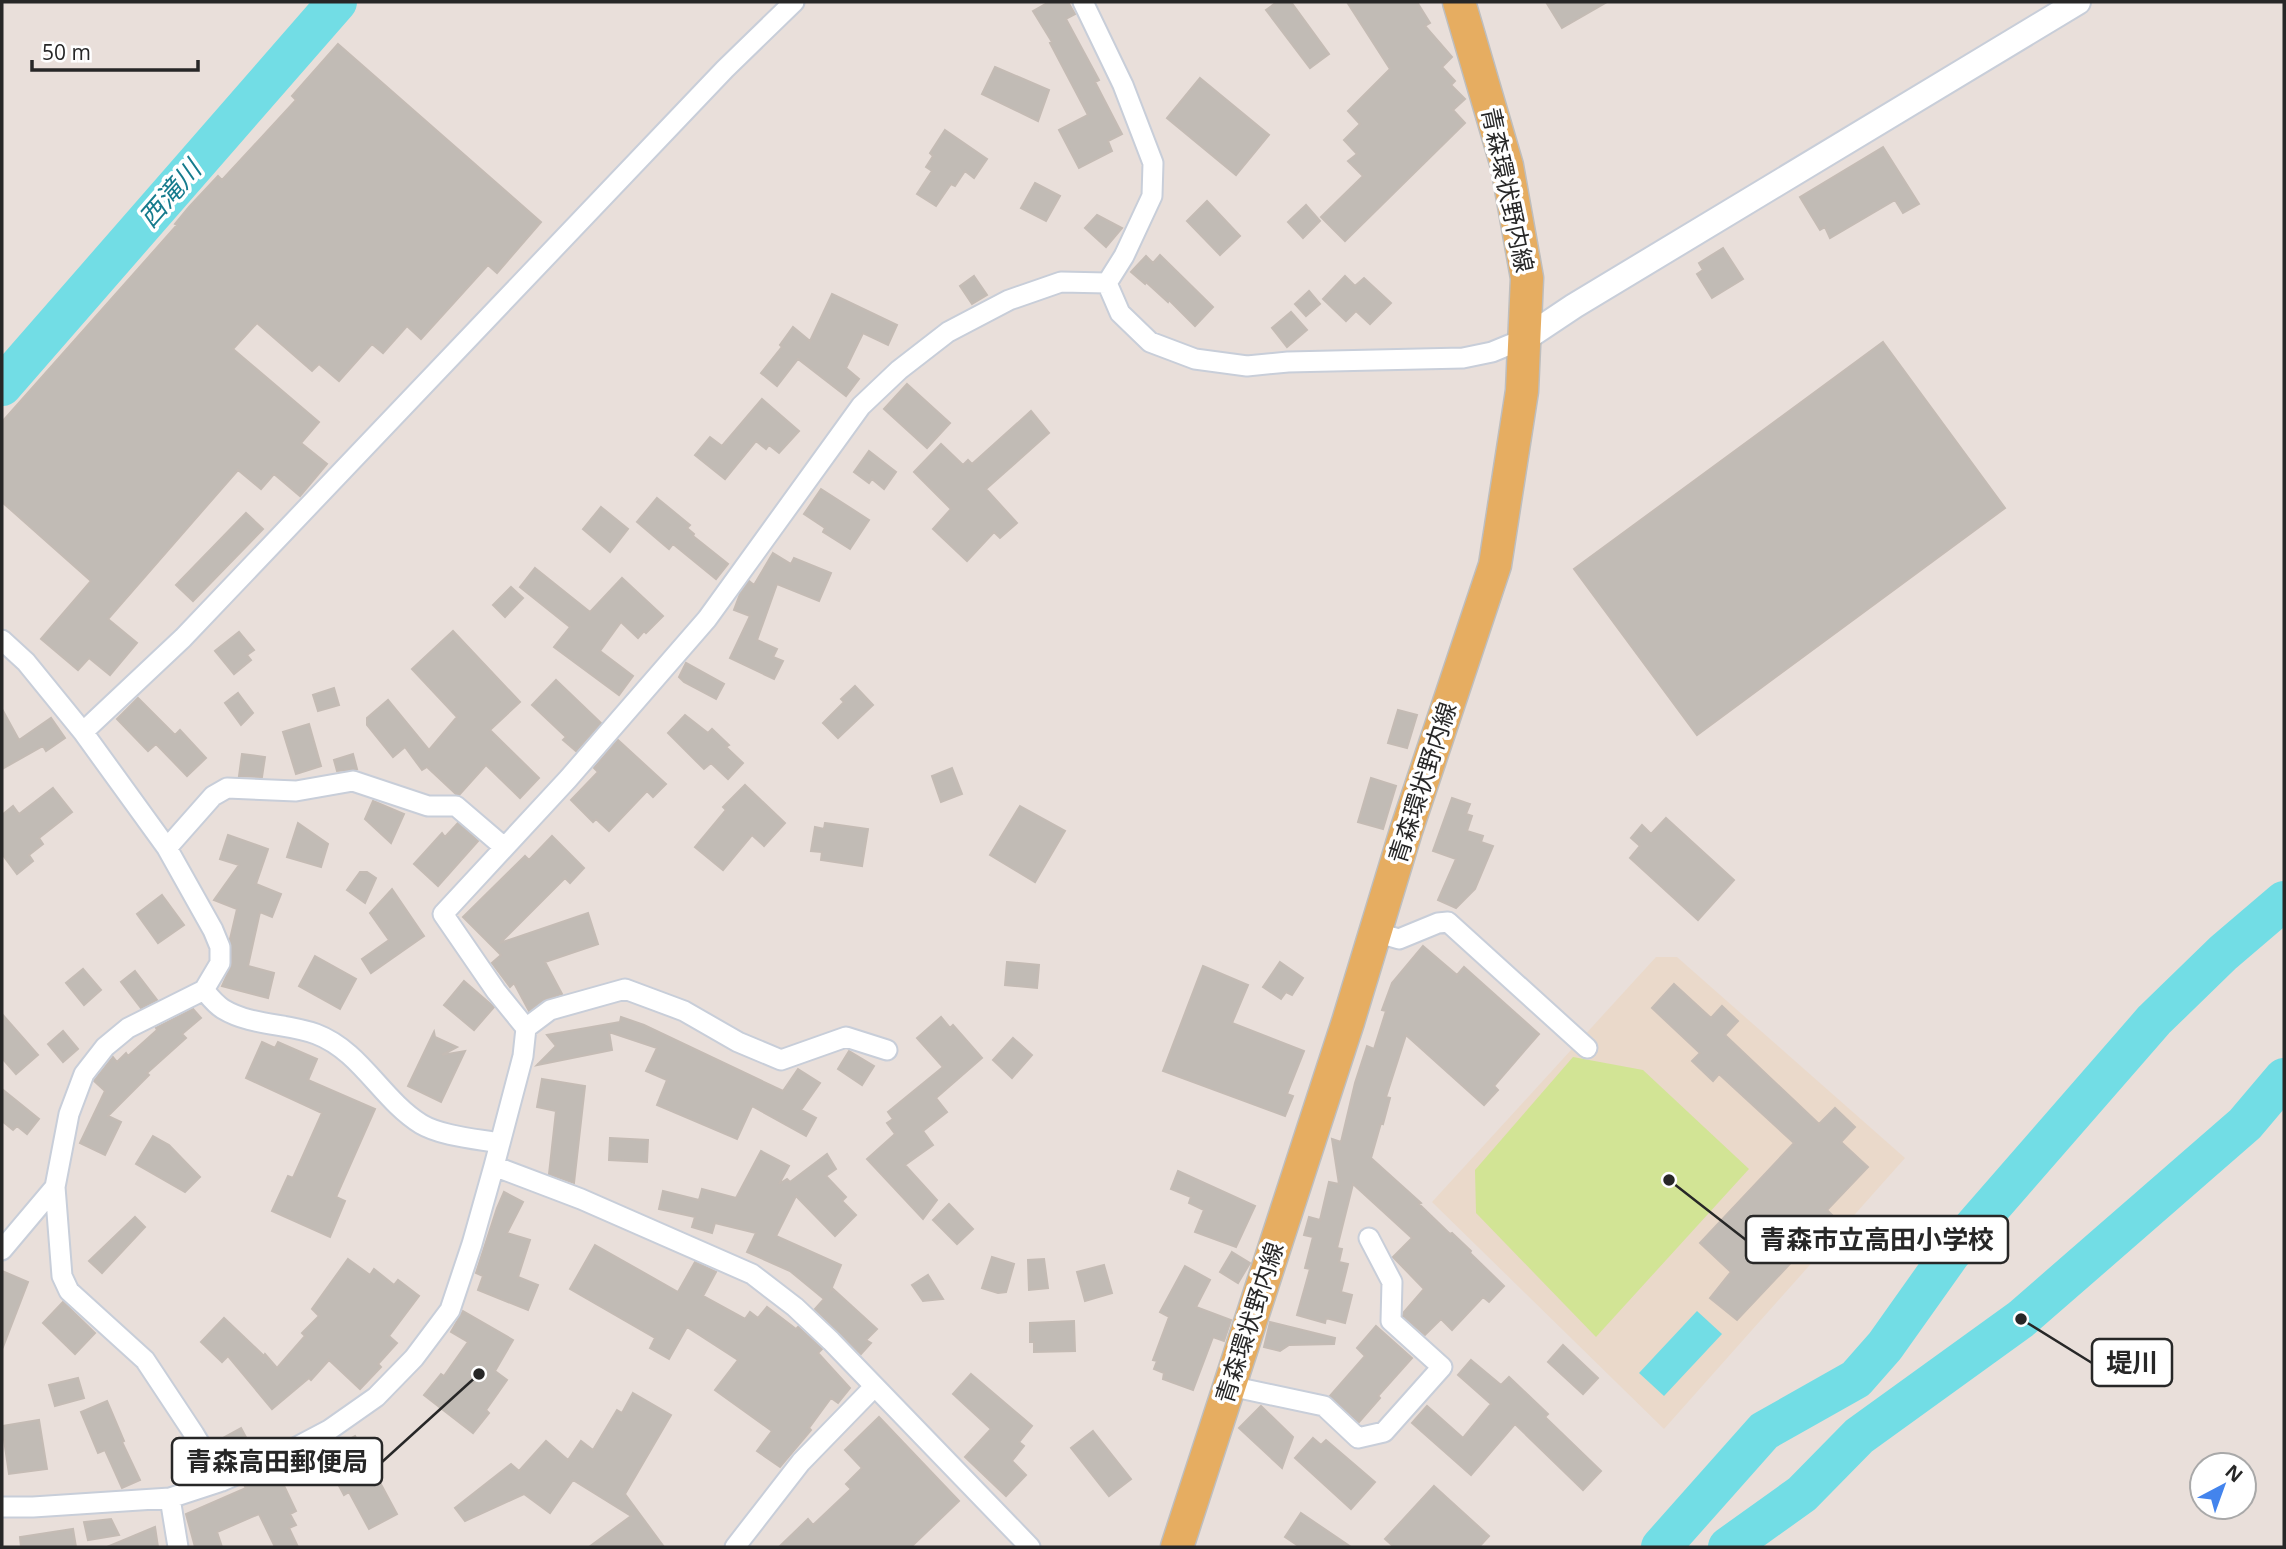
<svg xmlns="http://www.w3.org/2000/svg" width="2286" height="1549" font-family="'Open Sans','Noto Sans JP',sans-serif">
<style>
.education{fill:#ead9ca}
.pitch{fill:#d2e495}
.water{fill:#72dde5}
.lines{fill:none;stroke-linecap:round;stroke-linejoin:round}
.river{stroke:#72dde5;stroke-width:40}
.building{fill:#c1bbb5;stroke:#c4bbb4;stroke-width:2}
.minor-casing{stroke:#c8ced9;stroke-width:23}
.tertiary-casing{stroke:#c8ced9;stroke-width:28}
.primary-casing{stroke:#bebebe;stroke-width:35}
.minor{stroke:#fff;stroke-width:19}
.tertiary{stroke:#fff;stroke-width:24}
.primary{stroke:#e6ad61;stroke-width:32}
.labels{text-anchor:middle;stroke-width:7;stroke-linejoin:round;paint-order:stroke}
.street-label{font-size:24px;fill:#272727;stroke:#fff}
.water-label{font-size:26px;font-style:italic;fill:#167b8d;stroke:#fff}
.leader{fill:none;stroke:#272727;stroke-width:2.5}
.callout-dot{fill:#272727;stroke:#fff;stroke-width:2.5}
.callout{fill:#fff;stroke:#272727;stroke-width:2.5}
.callout-label{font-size:26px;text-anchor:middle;font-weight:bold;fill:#272727}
</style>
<rect width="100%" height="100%" fill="#e9dfda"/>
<path class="education" d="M1656 957H1677L1905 1158 1664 1429 1432 1202Z"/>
<path class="pitch" d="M1573 1057 1643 1070 1749 1169 1596 1337 1476 1213 1475 1170Z"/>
<path class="water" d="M1697 1311 1722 1334 1664 1396 1639 1373Z"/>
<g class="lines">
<path class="river" d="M2 386 337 2
M1661 1547 1764 1431 1856 1379 1885 1346 1951 1253 2154 1020 2223 953 2284 901
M1728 1547 1802 1494 1859 1436 2021 1319 2245 1124 2284 1078"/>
</g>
<path class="building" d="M1049 2H1068L1075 14 1066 19 1099 80 1095 82 1122 134 1108 141 1112 151 1079 168 1059 130 1088 115 1050 43 1052 42 1033 11Z
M1277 2H1291L1329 54 1310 68 1266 10Z
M1347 2H1417L1430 23 1425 26 1452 57 1442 67 1455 81 1451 85 1465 99 1453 110 1465 123 1345 241 1321 217 1363 176 1348 161 1357 154 1344 140 1360 124 1348 111 1390 69Z
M1546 2H1607L1562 28Z
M338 44 541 222 497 273 488 265 421 339 407 326 383 353 372 344 339 381 319 364 312 371 257 323 233 349 319 422 301 443 327 464 300 496 274 474 261 489 238 470 108 619 137 643 110 675 89 658 78 670 41 639 91 581 2 502V422L177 225 175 224 189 207 218 176 222 180 296 100 292 96Z
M995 67 1049 90 1038 121 982 94Z
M1200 78 1269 135 1236 175 1167 118Z
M945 130 987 159 974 178 965 171 955 186 951 184 936 206 917 194 932 171 926 167 933 156 930 153Z
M1883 147 1919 204 1903 213 1895 200 1830 238 1825 227 1820 230 1800 197Z
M1035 183 1060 196 1046 221 1021 208Z
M1207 201 1240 236 1220 255 1187 221Z
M1306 205 1320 221 1303 238 1288 222Z
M1097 215 1122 228 1106 247 1085 228Z
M1723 248 1743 279 1712 298 1697 274 1703 270 1699 263Z
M1160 255 1213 307 1195 326 1169 300 1168 302 1146 282 1145 284 1131 272 1146 256 1153 263Z
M974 276 987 295 972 304 960 286Z
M1345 276 1355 286 1364 278 1391 303 1370 324 1356 311 1346 321 1323 299Z
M1309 291 1320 304 1306 316 1295 304Z
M832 294 897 325 888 345 863 333 846 368 859 379 846 396 798 359 777 386 761 373 782 347 780 345 793 327 810 341Z
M1291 312 1307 330 1287 347 1272 328Z
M1883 342 2005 508 1697 735 1574 569Z
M907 384 950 423 927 448 884 409Z
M762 399 799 431 779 453 769 445 766 449 756 441 725 479 695 455 710 437 722 446Z
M1031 411 1049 433 986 489 1017 523 1000 538 994 532 967 561 933 529 951 509 914 472 941 444 963 465 968 460 972 464Z
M869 451 896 472 884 489 872 479 869 483 854 472Z
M821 489 869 520 850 549 823 532 825 528 804 514Z
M657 498 690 525 687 528 694 534 693 536 728 564 716 579 673 544 669 549 637 522Z
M601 507 628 529 610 552 583 529Z
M246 513 263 529 193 601 176 585Z
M773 553 791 564 794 558 831 573 819 601 777 584 757 640 777 649 773 657 783 661 774 679 730 658 750 616 734 610 740 594 749 581 754 585Z
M535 568 590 612 622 578 663 616 646 633 644 631 638 638 621 622 600 651 633 676 619 695 554 647 570 627 520 587Z
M511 587 523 598 505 617 493 605Z
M453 631 520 702 490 730 539 778 520 798 486 765 459 795 456 794 427 767 422 770 405 747 393 757 367 725V718L388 700 429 750 457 717 412 669Z
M239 632 254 650 247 655 251 660 234 674 215 651Z
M686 663 724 684 716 699 684 682 679 677Z
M556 680 601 723 576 751 563 740 566 737 532 705Z
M855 686 873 705 838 738 823 723 844 702 841 699Z
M334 688 339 705 318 711 313 695Z
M238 693 253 713 241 725 225 703Z
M138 698 175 735 180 730 206 758 187 776 156 744 148 751 117 719Z
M2 709 19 740 51 718 65 738 46 751 43 746 2 769Z
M1398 710 1417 715 1407 748 1388 743Z
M685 715 708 733 712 729 729 745 726 747 743 763 728 779 711 763 704 769 668 733Z
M309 724 321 766 296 774 283 732Z
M618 740 666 784 653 797 647 791 609 831 596 819 593 822 571 800 598 772 594 768Z
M242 754 265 757 262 777 239 776Z
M353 754 357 769 337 771 334 760Z
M952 768 962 794 941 802 932 776Z
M1371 778 1396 786 1383 829 1358 822Z
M745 785 785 823 764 846 752 835 723 870 695 847 726 810 723 807Z
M53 788 72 812 39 838 43 844 29 855 33 861 17 874 2 854V815L13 806 19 814Z
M1452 798 1470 804 1466 814 1472 816 1467 831 1483 836 1481 842 1493 846 1475 889 1456 908 1438 900 1456 859 1433 851Z
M373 801 404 814 391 843 365 819Z
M1020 806 1065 831 1035 882 990 855Z
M1666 818 1734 880 1698 920 1630 858 1640 846 1631 838 1642 825 1651 834Z
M298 823 328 844 321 867 287 857Z
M458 823 478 841 438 886 414 864 442 833 445 837Z
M825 823 868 829 862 866 821 860 822 852 811 851 815 827 824 829Z
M228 835 268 849 256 884 281 894 272 917 260 912 248 966 274 973 268 998 222 986 232 964 230 939 237 909 214 900 239 865 220 859Z
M552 836 584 868 570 883 565 878 500 943 588 913 598 944 545 962 562 994 543 1000 529 1011 514 983 510 987 492 963 501 955 463 917 525 856 529 860Z
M360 872H367L376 878 365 903 347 890Z
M392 889 424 936 371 973 362 959 389 940 370 913Z
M162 895 184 925 158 943 137 914Z
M1423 946 1457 975 1464 967 1539 1034 1494 1086 1498 1090 1484 1105 1406 1035 1386 1097 1390 1098 1383 1124 1381 1123 1371 1158 1421 1203 1419 1204 1450 1234 1452 1233 1471 1251 1470 1253 1504 1286 1489 1302 1483 1297 1452 1330 1441 1319 1425 1335 1403 1316 1404 1312 1424 1289 1393 1257 1412 1238 1353 1184 1337 1248 1342 1249 1339 1262 1348 1264 1341 1292 1352 1295 1345 1323 1326 1318 1325 1323 1297 1315 1310 1269 1305 1268 1313 1237 1304 1235 1309 1217 1320 1220 1329 1182 1339 1184 1332 1139 1341 1142 1355 1083 1367 1046 1374 1049 1386 1011 1382 1010 1392 983Z
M315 956 356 979 340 1009 299 986Z
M1007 962 1039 965 1037 988 1005 985Z
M1280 962 1303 978 1292 995 1286 992 1281 999 1263 987Z
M1203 966 1248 985 1232 1023 1304 1051 1287 1094 1293 1096 1285 1116 1163 1071Z
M83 969 101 990 84 1005 66 983Z
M135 971 157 1000 141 1008 121 982Z
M464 981 494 1007 474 1030 444 1005Z
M1674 984 1711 1018 1722 1006 1738 1021 1725 1035 1819 1124 1835 1108 1855 1127 1841 1142 1868 1167 1827 1210 1834 1217 1737 1320 1710 1298 1731 1272 1700 1243 1794 1143 1719 1074 1713 1081 1692 1061 1700 1053 1652 1008Z
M193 1009 201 1018 182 1034 186 1038 147 1073 149 1075 108 1116 121 1122 105 1155 80 1143 105 1091 94 1081 113 1057 117 1062 126 1053 128 1056 157 1030 156 1028Z
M2 1014 38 1055 16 1074 2 1058Z
M621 1017 644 1025 783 1091 798 1069 820 1083 801 1110 816 1118 806 1136 752 1106 737 1139 657 1105 667 1080 646 1071 657 1048 609 1032 612 1050 537 1065 556 1046 547 1035 620 1022Z
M941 1017 950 1028 953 1025 982 1058 936 1098 947 1112 923 1131 933 1145 905 1165 937 1200 923 1219 867 1159 895 1134 887 1123 893 1119 888 1112 943 1067 917 1038Z
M63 1031 78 1049 63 1062 48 1044Z
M434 1032 435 1037 457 1047 442 1055 465 1051 441 1102 408 1086Z
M1013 1038 1032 1055 1012 1078 993 1060Z
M262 1042 275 1048 278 1042 317 1059 308 1080 375 1109 336 1197 345 1201 330 1237 272 1211 288 1176 293 1178 322 1113 246 1078Z
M849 1051 874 1066 862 1085 838 1069Z
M542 1079 585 1086 574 1183 549 1174 556 1111 537 1107Z
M2 1089 39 1119 27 1134 17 1126 13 1130 2 1121Z
M153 1136 169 1145 200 1177 185 1192 136 1164Z
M610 1138 648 1140 647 1162 609 1160Z
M761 1151 789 1166 779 1184 787 1179 790 1182 827 1154 836 1169 826 1176 846 1197 842 1201 856 1215 835 1236 796 1196 776 1236 841 1265 830 1292 833 1289 877 1329 866 1340 871 1343 861 1354 815 1309 824 1299 790 1271 747 1252 756 1233 715 1223 712 1233 692 1227 695 1217 659 1209 663 1191 699 1200 702 1189 736 1198Z
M1178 1171 1255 1206 1236 1247 1195 1232 1204 1210 1189 1203 1191 1197 1171 1189Z
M504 1192 523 1202 507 1233 530 1240 518 1277 538 1285 528 1310 478 1290 483 1276 476 1273 497 1208Z
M949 1204 973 1229 957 1244 933 1220Z
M135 1217 145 1227 102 1273 89 1261Z
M595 1245 678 1292 695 1262 716 1272 703 1296 745 1319 750 1312 758 1318 767 1307 796 1329 798 1327 822 1349 818 1353 850 1388 838 1403 831 1398 809 1428 811 1430 780 1467 757 1451 772 1431 715 1390 738 1360 687 1327 669 1359 650 1348 655 1338 570 1289Z
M1232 1252 1250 1263 1238 1283 1220 1272Z
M992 1257 1014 1264 1006 1292 998 1293 982 1288Z
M348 1259 370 1275 374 1269 394 1285 398 1280 419 1296 389 1336 397 1343 378 1364 381 1367 360 1389 329 1360 311 1380 309 1378 272 1409 228 1356 222 1362 201 1342 224 1318 264 1356 265 1354 277 1368 305 1336 302 1333 319 1316 312 1309Z
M1044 1259 1048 1288 1029 1290 1028 1260Z
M1104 1265 1112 1293 1085 1301 1077 1272Z
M1185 1266 1210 1280 1196 1307 1231 1320 1224 1341 1213 1337 1193 1390 1163 1379 1164 1373 1154 1369 1157 1361 1153 1360 1169 1317 1160 1312Z
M2 1271 28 1282 3 1347 2 1346Z
M928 1275 943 1299 923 1301 912 1285Z
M63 1302 95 1333 75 1354 43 1323Z
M463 1311 513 1340 495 1371 507 1380 486 1410 489 1413 473 1433 424 1395 441 1374 444 1376 468 1342 451 1332Z
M1074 1321 1075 1351 1034 1352V1342H1030V1323Z
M1270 1322 1335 1338 1334 1344 1289 1345 1280 1351 1264 1347Z
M1376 1326 1412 1358 1378 1396 1380 1398 1359 1422 1330 1396 1365 1356 1357 1348Z
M1563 1345 1598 1378 1583 1394 1548 1362Z
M1471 1360 1501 1385 1509 1377 1548 1414 1545 1417 1601 1471 1583 1490 1515 1424 1471 1475 1412 1423 1427 1406 1463 1438 1491 1404 1458 1375Z
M971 1374 1032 1426 1019 1442 1024 1446 1012 1461 1026 1475 1006 1496 965 1457 991 1429 953 1394Z
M78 1378 84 1398 55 1406 49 1385Z
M633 1393 671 1415 625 1494 664 1547H589L631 1516 573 1480 550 1513 524 1494 465 1521 455 1508 511 1464 519 1471 546 1441 568 1460 581 1441 593 1450 617 1410 622 1413Z
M107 1401 124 1441 122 1442 140 1480 122 1488 105 1450 98 1453 81 1412Z
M1261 1406 1293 1437 1282 1468 1239 1428Z
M879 1417 959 1501 911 1547H779L808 1519 813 1525 851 1489 846 1484 862 1468 845 1450Z
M39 1420 47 1469 9 1474 2 1426Z
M241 1428 255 1454 234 1463 231 1457 224 1460 214 1443Z
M1093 1431 1131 1479 1109 1496 1071 1448Z
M355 1436 397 1514 369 1529 349 1492 344 1495 322 1454Z
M1313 1438 1321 1445 1326 1440 1375 1482 1351 1509 1295 1458Z
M277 1471 296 1511 290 1514 296 1525 289 1528 298 1547H275L259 1514 217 1532 222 1547H195L186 1514 246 1488 244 1485Z
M1434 1486 1489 1536 1479 1547H1394L1385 1539Z
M1301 1513 1351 1547H1300L1285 1537Z
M111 1519 119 1535 88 1540 84 1522Z
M155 1527 158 1547H107Z
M73 1529 76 1547H21L20 1537Z"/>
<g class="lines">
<g class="minor-casing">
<path id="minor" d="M1083 2 1123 85 1153 163 1152 196 1124 256 1107 283
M1107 283 1120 313 1150 342 1195 359 1247 366 1288 362 1463 358 1492 352 1526 338
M2 640 26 662 83 732 167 848 213 930 220 947V963L204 990 128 1028 105 1047 84 1074 69 1114 55 1187 62 1276 69 1291 145 1360 194 1434 222 1481
M83 732 183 638 725 69 794 2
M167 848 213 796 227 788 296 791 353 781 428 806H456L504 847
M1375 932 1399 939 1438 923 1448 922 1587 1048
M204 990C209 996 215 1004 223 1009 251 1026 286 1023 316 1034 361 1051 381 1099 421 1124 441 1136 477 1139 499 1143
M526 1028 550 1010 625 989 684 1011 738 1042 781 1060 846 1037 887 1050
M494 1166 581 1199 752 1274 795 1307 831 1341 1030 1547
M2 1250 55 1187
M1230 1386 1324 1406 1358 1438 1384 1432 1442 1367 1391 1321 1392 1282 1369 1238
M170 1498 178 1547
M2 1507H33L170 1498 222 1481 276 1458 329 1430 376 1397 414 1358 450 1310 472 1244 494 1166 523 1056 526 1028 496 991 443 914 568 779 707 619 861 406 899 370 948 332 1009 300 1061 282 1107 283
M735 1547 801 1462 874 1387"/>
</g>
<g class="tertiary-casing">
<path id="tertiary" d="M1526 338 1574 306 2078 2"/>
</g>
<g class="primary-casing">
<path id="primary" d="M1177 1547 1348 1022 1406 831 1495 565 1522 391 1527 278 1507 166 1459 2"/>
</g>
<use href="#minor" class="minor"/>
<use href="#tertiary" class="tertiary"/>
<use href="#primary" class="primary"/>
</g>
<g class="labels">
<g class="street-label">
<text transform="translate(1507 190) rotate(78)" y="8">青森環状野内線</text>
<text transform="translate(1423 783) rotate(-72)" y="8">青森環状野内線</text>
<text transform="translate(1250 1323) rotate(-72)" y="8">青森環状野内線</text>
</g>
<g class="water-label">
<text transform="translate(170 194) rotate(-49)" y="9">西滝川</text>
</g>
</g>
<path class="leader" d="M1669 1180L1746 1240M2021 1319L2092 1363M479 1374L382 1462"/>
<g class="callout-dot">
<circle cx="1669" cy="1180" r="7"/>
<circle cx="2021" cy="1319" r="7"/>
<circle cx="479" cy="1374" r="7"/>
</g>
<g class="callout">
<rect x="1746" y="1216" width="262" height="47" rx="7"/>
<rect x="2092" y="1339" width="80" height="47" rx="7"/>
<rect x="172" y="1438" width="210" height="47" rx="7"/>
</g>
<g class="callout-label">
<text x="1877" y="1249">青森市立高田小学校</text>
<text x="2132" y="1372">堤川</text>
<text x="277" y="1471">青森高田郵便局</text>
</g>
<rect width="2286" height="1549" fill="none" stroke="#272727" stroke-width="7"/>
<g transform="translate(2223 1486) rotate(41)"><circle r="33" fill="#ffffff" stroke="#a9a9a9" stroke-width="2"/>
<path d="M0-5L12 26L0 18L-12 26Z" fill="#4384ed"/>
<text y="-10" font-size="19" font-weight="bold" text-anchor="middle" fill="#272727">N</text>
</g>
<path d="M32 60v10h166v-10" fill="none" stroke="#272727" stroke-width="3.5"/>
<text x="42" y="60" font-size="21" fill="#272727" stroke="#ffffff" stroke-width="5" paint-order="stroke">50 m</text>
</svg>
